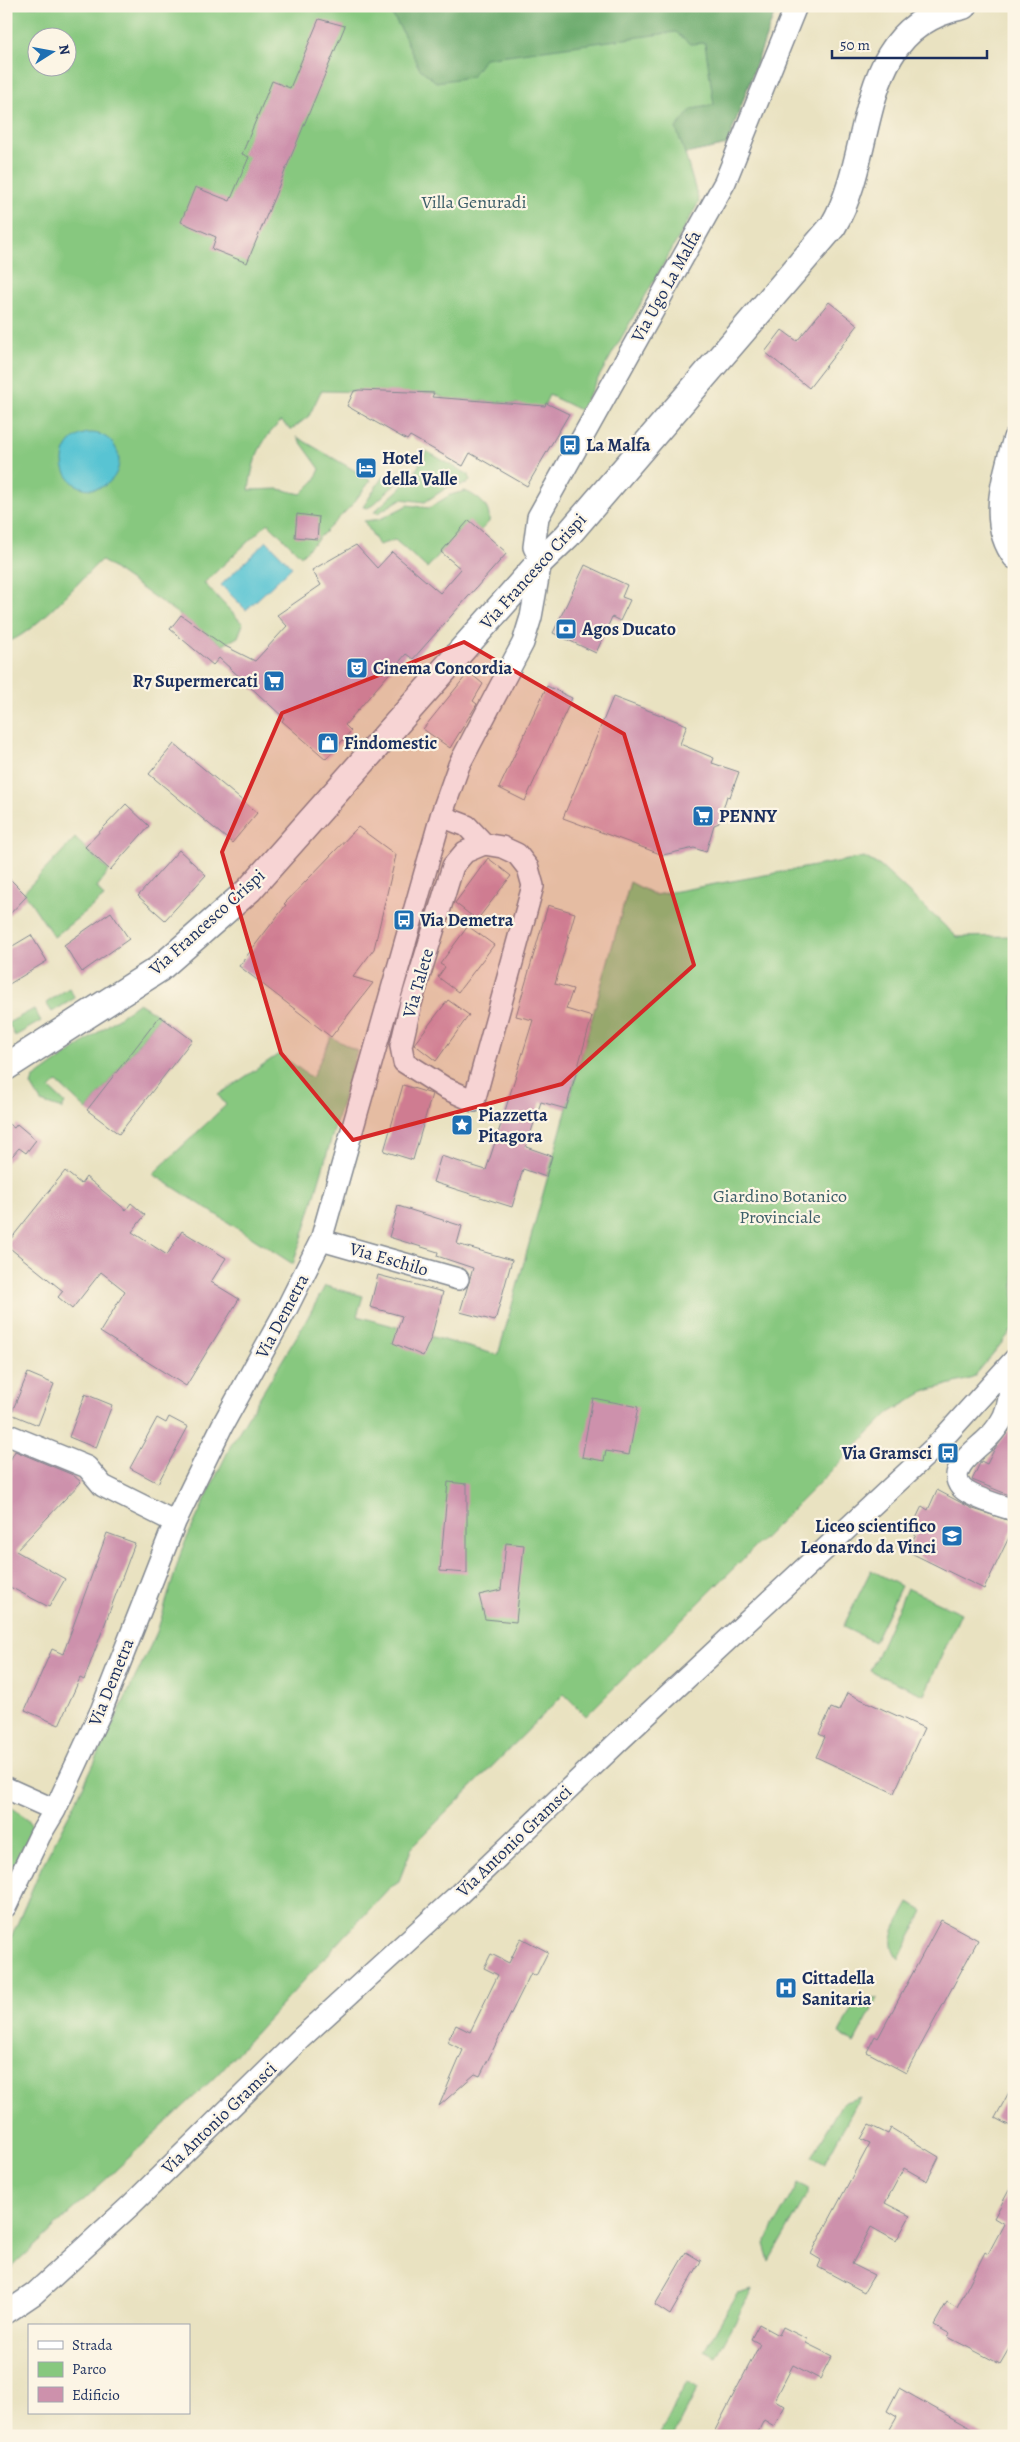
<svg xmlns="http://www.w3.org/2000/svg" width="1020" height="2442" font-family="Alegreya,serif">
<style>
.green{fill:#87c87f;stroke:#517c6e;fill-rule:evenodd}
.forest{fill:#6dac6e;stroke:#446e66}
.water{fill:#59c4d3;stroke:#3a7a98}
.building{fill:#cd91ac}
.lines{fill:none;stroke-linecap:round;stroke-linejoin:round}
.minor-casing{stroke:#828890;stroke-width:24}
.major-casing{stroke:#828890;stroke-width:29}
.minor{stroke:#fff;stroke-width:21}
.major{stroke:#fff;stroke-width:26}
.marked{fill:#d62828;fill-opacity:0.2;stroke:#d62828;stroke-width:4;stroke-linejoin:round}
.labels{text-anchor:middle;stroke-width:4.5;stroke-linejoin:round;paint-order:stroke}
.park-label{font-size:18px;fill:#3b5d68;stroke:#fcf5e5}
.street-label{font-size:18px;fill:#1b2f5e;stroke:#fcf5e5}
.poi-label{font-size:18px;font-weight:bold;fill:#1b2f5e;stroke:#fcf5e5;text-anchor:start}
</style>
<rect width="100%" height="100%" fill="#fcf5e5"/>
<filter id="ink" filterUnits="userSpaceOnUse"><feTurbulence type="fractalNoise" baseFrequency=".02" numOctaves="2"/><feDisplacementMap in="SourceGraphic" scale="10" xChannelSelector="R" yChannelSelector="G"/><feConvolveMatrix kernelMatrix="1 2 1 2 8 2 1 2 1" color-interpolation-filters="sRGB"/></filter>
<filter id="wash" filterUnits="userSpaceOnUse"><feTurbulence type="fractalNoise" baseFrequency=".0096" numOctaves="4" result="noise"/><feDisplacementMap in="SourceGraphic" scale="20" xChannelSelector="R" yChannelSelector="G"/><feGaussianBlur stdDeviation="1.12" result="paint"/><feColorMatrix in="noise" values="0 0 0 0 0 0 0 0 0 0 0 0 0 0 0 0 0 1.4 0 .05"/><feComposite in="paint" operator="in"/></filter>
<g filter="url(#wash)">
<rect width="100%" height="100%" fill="#e9e2c1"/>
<path class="green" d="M6 6H777L727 145 685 154 699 202 580 410 549 395 539 416 518 404 456 399 454 403 434 393 321 391 309 416 291 430 281 421C259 443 253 459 249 490L279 489 301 494 315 480 320 469 297 437 371 480 351 506 301 556 268 523 204 583 243 624 238 637 223 645 101 560C81 579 30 638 6 642ZM38 38H68V68H38Z
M426 451 469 475 470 480 467 484 448 487 425 502 401 499 378 513 374 512 406 483 416 471Z
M383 476 402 478 373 505 367 508 363 507Z
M465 491C478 497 491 506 489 522L480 531 469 521 427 568 395 540 379 545 364 521 380 519 408 505 429 508 450 495Z
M75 838 109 871 97 887 104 897 54 937 24 892Z
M864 857 880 866 957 937 1014 936V1328L973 1378 926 1391 889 1413 586 1716 564 1694 412 1847 399 1881 390 1887 368 1911 216 2076 6 2273V1950L41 1868 74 1805 157 1632 182 1549 217 1474 232 1443 303 1326 325 1286 363 1296 357 1316 498 1355 630 882 655 895Z
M69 988 75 998 52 1012 46 1003Z
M139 1003 160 1016 87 1110 57 1082 50 1089 65 1103 62 1109 41 1102 31 1085 33 1079Z
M34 1009 41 1021 15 1036 8 1023Z
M331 1037 357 1051 305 1229 293 1264 153 1174 226 1105 218 1095 279 1054 312 1078Z
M871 1570 901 1586 874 1642 843 1627Z
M907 1588 961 1613 924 1695 870 1671Z
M11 1807 28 1819 33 1828 6 1880V1808Z
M909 1903 923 1911 899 1959C882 1940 899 1922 909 1903Z
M865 1998H878L854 2043 839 2033 855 2001Z
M860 2097 824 2164 812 2157 842 2103Z
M798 2183 808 2188V2193L769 2261 764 2244Z
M752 2290 716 2357 704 2351 737 2294Z
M687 2381 698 2388 673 2436H659Z"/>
<path class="forest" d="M387 6H777L727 145 685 154 676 128 692 109 714 105 705 43 690 44 676 32 485 58 471 77 436 82 419 68 402 31Z"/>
<path class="water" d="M63 461a28 28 0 1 1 56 0a28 28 0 1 1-56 0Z
M267 541 292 567 246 610 221 585Z"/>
<g id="blocks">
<path class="building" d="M319 19 345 26 247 263 212 249 216 237 181 222 195 187 230 201 249 157 242 154 272 81 290 88Z
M829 302 858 325 809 388 765 352 782 330 797 341Z
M359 390 434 393 432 397 545 406 546 403 569 414 527 486 470 453 463 466 410 436 407 440 347 406 354 391Z
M297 514 319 517 317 539 295 537Z
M469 520 507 553 413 659 406 654 345 725 351 731 326 759 282 721 284 718 219 658 213 665 170 629 181 615 223 645 255 661 287 626 277 615 321 585 312 570 356 545 377 568 392 552 440 593 461 569 441 552Z
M585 565 627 585 622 597 630 600 620 621 612 617 596 653 553 633Z
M469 672 483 684 473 701 477 704 450 748 423 729Z
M547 686 572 698 525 801 499 788Z
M613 697 687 725 680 744 714 758 712 763 739 772 730 797 727 796 719 823 714 825 706 852 694 848 663 855 563 818Z
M174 744 257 813 232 843 149 774Z
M126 804 149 826 110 870 85 847Z
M358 827 396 855 374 949 353 977 373 983 331 1037 239 966 286 905 284 904Z
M179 850 206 875 165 920 138 896Z
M488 858 511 876 477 920 455 903Z
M6 875 27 896 6 918Z
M548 905 575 913 555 984 573 989 566 1009 592 1017 566 1109 541 1102 526 1147 552 1156 546 1177 523 1169 512 1207 433 1182 441 1156 486 1170 504 1115 506 1116 504 1114 533 1020 516 1016Z
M111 912 129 939 82 972 64 945Z
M468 926 494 945 458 992 438 977 445 967 440 964Z
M31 935 47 961 6 986V950Z
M448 1000 469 1015 436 1061 414 1044Z
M160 1016 192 1040 119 1134 87 1110Z
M403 1085 432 1094 413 1160 384 1151Z
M6 1122 14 1128 17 1124 36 1140 26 1153 19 1148 6 1163Z
M65 1171 81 1184 86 1177 126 1210 131 1203 145 1215 132 1232 167 1255 182 1231 226 1258 211 1282 239 1299 186 1386 100 1332 125 1291 101 1272 72 1309 58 1297 63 1291 6 1245Z
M398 1206 462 1226 457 1244 512 1260 495 1321 460 1312 473 1268 437 1256 438 1252 389 1237Z
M378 1275 443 1292 431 1338 423 1356 393 1343 402 1316 370 1307Z
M28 1373 54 1384 38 1425 11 1414Z
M85 1394 112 1405 96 1448 69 1437Z
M593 1398 638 1407 629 1455 606 1451 604 1461 582 1457Z
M169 1417 188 1427 158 1483 130 1468 157 1418 166 1423Z
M1014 1424V1497L972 1480 981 1461 987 1464 994 1450Z
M15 1451 73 1475 81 1482 16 1551 65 1579 49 1607 6 1585V1468Z
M448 1482 467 1484V1573L440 1571Z
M937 1490 973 1509 1014 1522V1527L984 1589 907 1551 917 1532 911 1529 922 1506 928 1510Z
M107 1533 135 1543 84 1680 80 1678 59 1725 25 1710 52 1649 63 1654Z
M506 1543 524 1545 516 1622 485 1619 479 1595 501 1590Z
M847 1693 924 1728 894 1793 816 1757 825 1737 819 1734 831 1708 839 1711Z
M941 1920 978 1940 906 2073 867 2052 875 2036 878 2038Z
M521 1938 548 1952 536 1976 531 1973 480 2076 475 2074 439 2106 463 2050 447 2042 456 2025 470 2032 498 1975 484 1968 491 1954 509 1963Z
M1014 2083V2128L995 2118Z
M869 2125 888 2134 891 2128 939 2157 927 2181 904 2168 885 2203 910 2216 896 2241 871 2227 852 2264 874 2275 864 2292 818 2267 821 2260 811 2254 870 2143 861 2139Z
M1014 2181V2340L1000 2364 948 2337 950 2334 934 2325 947 2302 957 2308 985 2252 988 2254 1004 2224 994 2218Z
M686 2252 701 2261 670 2315 655 2305Z
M759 2324 779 2335 783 2327 807 2339 806 2343 832 2356 820 2379 793 2365 775 2400 785 2406 774 2426 764 2420 756 2436H712L760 2344 751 2339Z
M899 2388 984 2436H886L897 2417 887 2411Z"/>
</g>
</g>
<g filter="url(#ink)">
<use href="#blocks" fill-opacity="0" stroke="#828890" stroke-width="1"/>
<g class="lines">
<g class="minor-casing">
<path id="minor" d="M1014 438C1003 476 987 523 1014 558
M441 816 467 826 484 844 502 847 517 854 528 868 533 886 474 1101 445 1088 404 1062 401 1046 411 1003 453 866 465 852 484 844
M321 1240 458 1279
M1009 1366C1011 1384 1011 1400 1004 1416 1000 1424 994 1432 988 1438 977 1449 946 1469 961 1487 968 1496 1001 1506 1014 1510
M6 1434 87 1467 103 1486 175 1522
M6 1788 55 1810
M6 1906 40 1835 55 1810 101 1711 175 1522 222 1426 287 1308 321 1240 441 816 459 765 523 643 531 617 541 561 534 547 538 517 725 182 796 6
M6 2313 34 2294 131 2205 300 2039 456 1897 621 1739 936 1446 1014 1360"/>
</g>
<g class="major-casing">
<path id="major" d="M6 1067 159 969 249 890 541 561 567 536 833 226C878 150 852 28 963 6"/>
</g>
<use href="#minor" class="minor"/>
<use href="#major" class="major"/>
</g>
</g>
<path class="marked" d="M464 642 624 734 694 965 562 1084 353 1140 281 1053 222 852 282 713Z"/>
<defs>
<g id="bus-square" transform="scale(1.125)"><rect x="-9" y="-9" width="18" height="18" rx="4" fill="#1f6fb2" stroke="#fcf5e5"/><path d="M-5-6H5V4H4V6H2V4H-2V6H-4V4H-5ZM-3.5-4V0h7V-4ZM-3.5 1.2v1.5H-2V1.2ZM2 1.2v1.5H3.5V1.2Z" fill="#fff"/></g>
<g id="hotel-square" transform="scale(1.125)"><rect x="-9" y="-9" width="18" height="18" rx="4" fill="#1f6fb2" stroke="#fcf5e5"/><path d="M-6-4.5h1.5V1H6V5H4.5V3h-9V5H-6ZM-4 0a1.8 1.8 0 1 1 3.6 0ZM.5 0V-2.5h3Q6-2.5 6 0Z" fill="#fff"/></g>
<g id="bank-square" transform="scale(1.125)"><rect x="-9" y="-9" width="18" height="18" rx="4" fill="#1f6fb2" stroke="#fcf5e5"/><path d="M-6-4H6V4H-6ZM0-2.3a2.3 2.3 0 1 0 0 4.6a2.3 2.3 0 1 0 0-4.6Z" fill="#fff"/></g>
<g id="theatre-square" transform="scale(1.125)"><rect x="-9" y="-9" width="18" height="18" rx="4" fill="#1f6fb2" stroke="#fcf5e5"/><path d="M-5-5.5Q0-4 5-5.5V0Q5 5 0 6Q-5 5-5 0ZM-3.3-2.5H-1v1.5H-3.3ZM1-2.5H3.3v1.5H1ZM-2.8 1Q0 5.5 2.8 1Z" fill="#fff"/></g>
<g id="supermarket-square" transform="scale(1.125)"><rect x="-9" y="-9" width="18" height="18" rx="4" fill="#1f6fb2" stroke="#fcf5e5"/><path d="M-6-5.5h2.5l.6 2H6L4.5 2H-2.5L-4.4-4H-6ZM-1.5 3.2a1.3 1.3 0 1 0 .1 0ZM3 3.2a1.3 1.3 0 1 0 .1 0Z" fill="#fff"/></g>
<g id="shop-square" transform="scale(1.125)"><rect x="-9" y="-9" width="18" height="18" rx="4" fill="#1f6fb2" stroke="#fcf5e5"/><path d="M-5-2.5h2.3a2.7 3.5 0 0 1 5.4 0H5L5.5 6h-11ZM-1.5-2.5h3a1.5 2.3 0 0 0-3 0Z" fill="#fff"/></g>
<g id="sight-square" transform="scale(1.125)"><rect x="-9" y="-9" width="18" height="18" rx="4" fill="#1f6fb2" stroke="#fcf5e5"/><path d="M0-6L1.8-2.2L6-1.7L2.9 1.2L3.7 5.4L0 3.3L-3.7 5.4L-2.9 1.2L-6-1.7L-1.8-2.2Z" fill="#fff"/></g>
<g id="school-square" transform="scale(1.125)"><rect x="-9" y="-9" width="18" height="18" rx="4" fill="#1f6fb2" stroke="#fcf5e5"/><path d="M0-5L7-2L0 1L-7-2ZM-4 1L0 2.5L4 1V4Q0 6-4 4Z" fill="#fff"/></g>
<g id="hospital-square" transform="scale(1.125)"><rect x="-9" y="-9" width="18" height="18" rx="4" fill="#1f6fb2" stroke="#fcf5e5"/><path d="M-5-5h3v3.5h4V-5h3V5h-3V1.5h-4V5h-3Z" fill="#fff"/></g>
</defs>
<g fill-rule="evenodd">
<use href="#bus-square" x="570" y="445"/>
<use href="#hotel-square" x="366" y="468"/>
<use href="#bank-square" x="566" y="629"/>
<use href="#theatre-square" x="357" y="668"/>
<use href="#supermarket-square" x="274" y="681"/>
<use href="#shop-square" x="328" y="743"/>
<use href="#supermarket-square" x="703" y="816"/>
<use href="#bus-square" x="404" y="920"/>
<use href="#sight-square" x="462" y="1125"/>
<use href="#bus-square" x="948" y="1453"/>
<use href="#school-square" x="952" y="1536"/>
<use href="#hospital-square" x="786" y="1988"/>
</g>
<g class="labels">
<g class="park-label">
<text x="474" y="208">Villa Genuradi</text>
<text x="780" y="1202">Giardino Botanico<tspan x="780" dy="21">Provinciale</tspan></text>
</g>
<g class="street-label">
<text transform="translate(666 286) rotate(-61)" y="6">Via Ugo La Malfa</text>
<text transform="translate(533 571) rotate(-48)" y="6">Via Francesco Crispi</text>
<text transform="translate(207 922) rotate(-42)" y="6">Via Francesco Crispi</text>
<text transform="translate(418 983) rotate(-74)" y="6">Via Talete</text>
<text transform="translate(389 1259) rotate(16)" y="6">Via Eschilo</text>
<text transform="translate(282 1316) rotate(-62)" y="6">Via Demetra</text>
<text transform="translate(111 1682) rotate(-68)" y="6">Via Demetra</text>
<text transform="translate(514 1841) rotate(-44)" y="6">Via Antonio Gramsci</text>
<text transform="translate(219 2118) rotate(-44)" y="6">Via Antonio Gramsci</text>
</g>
<g class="poi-label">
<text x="586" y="451">La Malfa</text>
<text x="382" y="464">Hotel<tspan x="382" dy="21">della Valle</tspan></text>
<text x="582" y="635">Agos Ducato</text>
<text x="373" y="674">Cinema Concordia</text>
<text x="258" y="687" text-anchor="end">R7 Supermercati</text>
<text x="344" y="749">Findomestic</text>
<text x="719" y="822">PENNY</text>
<text x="420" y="926">Via Demetra</text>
<text x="478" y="1121">Piazzetta<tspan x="478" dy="21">Pitagora</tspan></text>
<text x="932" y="1459" text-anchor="end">Via Gramsci</text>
<text x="936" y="1532" text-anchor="end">Liceo scientifico<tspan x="936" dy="21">Leonardo da Vinci</tspan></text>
<text x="802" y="1984">Cittadella<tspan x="802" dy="21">Sanitaria</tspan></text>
</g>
</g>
<rect width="1020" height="2442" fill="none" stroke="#fcf5e5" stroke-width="25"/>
<rect x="28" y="2324" width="162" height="90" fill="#fcf5e5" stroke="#a2a6af"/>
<rect x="38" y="2341" width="25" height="8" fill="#ffffff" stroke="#a2a6af"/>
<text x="72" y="2350" font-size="15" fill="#1b2f5e">Strada</text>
<rect x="38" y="2362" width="25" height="15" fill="#87c87f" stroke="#a2a6af"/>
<text x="72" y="2374" font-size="15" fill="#1b2f5e">Parco</text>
<rect x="38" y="2387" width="25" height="15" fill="#cd91ac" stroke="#a2a6af"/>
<text x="72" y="2400" font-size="15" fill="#1b2f5e">Edificio</text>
<g transform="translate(52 52) rotate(79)"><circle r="24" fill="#fcf5e5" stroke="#a2a6af"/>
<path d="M0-4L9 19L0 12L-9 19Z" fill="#1f6fb2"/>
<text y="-8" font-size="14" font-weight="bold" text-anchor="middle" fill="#1b2f5e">N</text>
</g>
<path d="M832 50v8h155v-8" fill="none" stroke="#1b2f5e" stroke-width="2.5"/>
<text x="840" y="50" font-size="15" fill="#1b2f5e" stroke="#fcf5e5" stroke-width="4" paint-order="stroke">50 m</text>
</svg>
